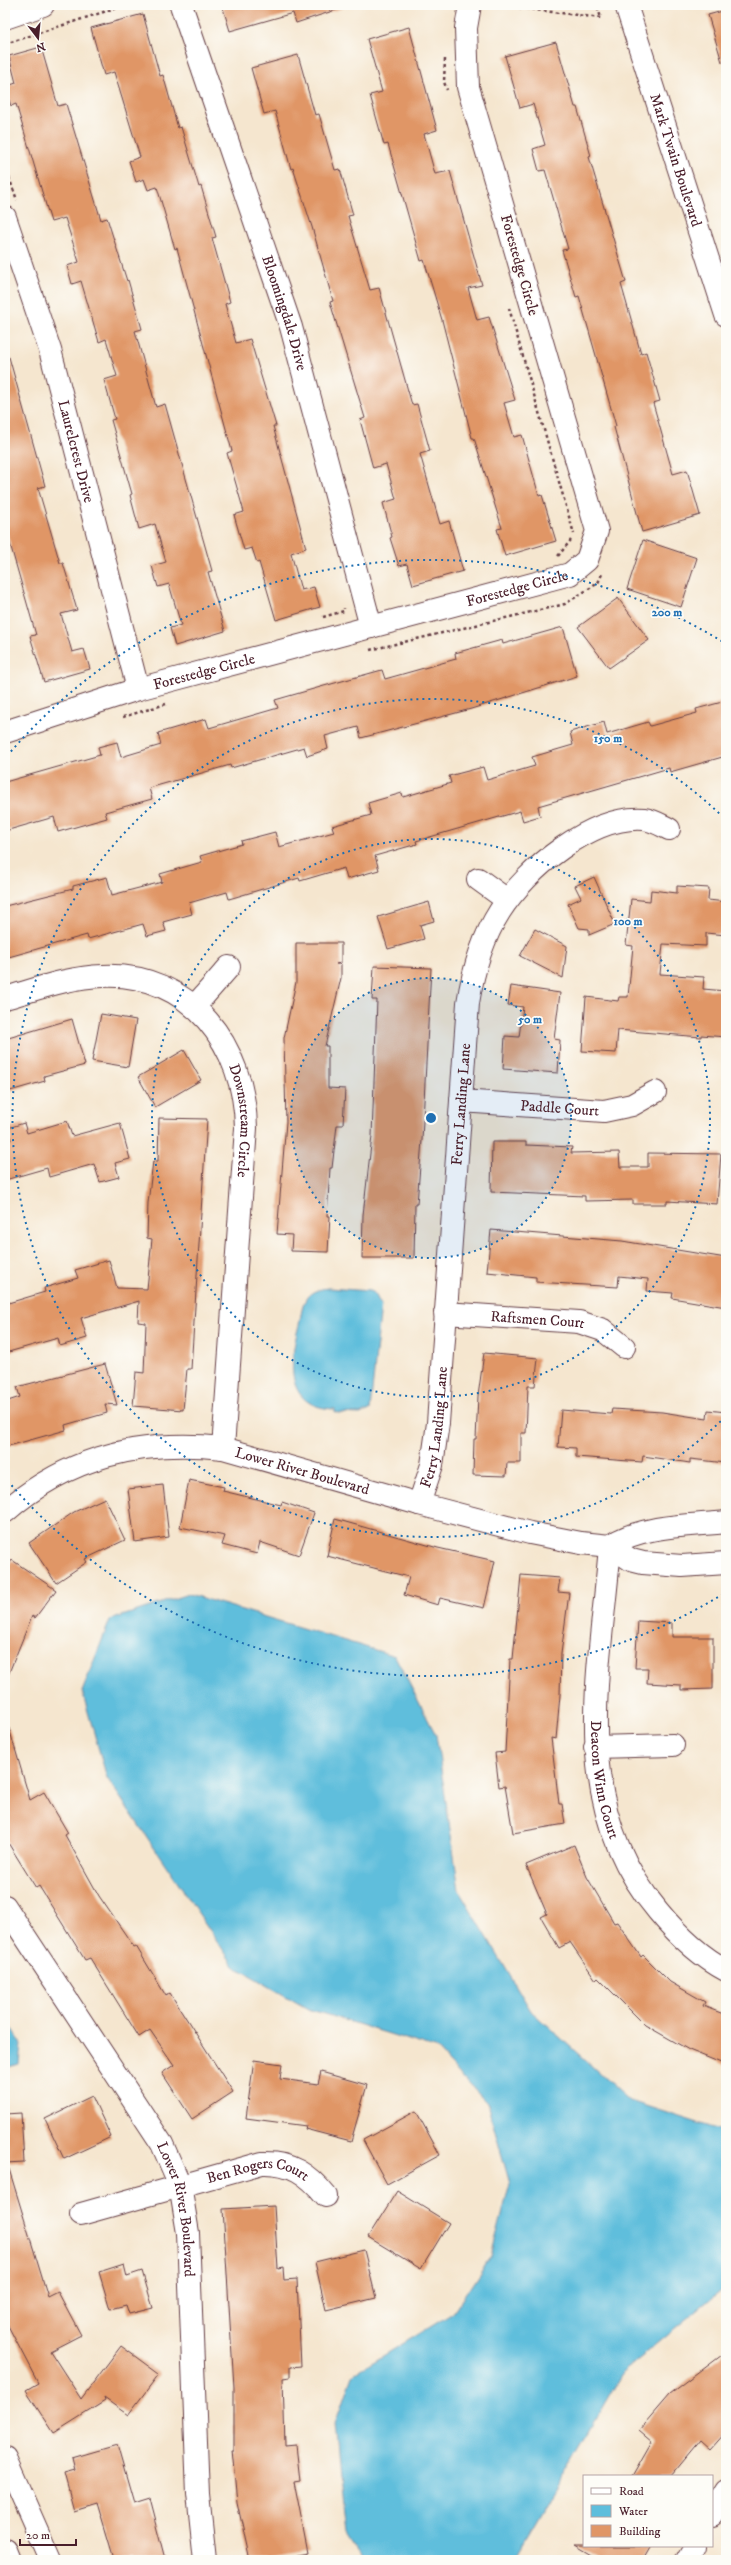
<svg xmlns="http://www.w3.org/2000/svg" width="731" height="2565" font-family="'IM FELL DW Pica',serif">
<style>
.water{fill:#5ebedc;stroke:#546e84}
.building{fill:#e09666}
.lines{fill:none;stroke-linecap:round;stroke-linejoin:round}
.minor-casing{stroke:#643d44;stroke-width:24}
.tertiary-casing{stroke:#643d44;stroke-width:24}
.path{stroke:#643d44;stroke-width:2.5;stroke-dasharray:3 3;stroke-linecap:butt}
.minor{stroke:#fff;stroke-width:22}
.tertiary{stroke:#fff;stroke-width:22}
.ring{fill:none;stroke:#1f6fb2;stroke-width:2;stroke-dasharray:2 4}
.labels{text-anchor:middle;stroke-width:3.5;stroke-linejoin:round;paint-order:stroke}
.street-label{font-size:15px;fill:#4a1f2b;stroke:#fdfcf7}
.centre{fill:#1f6fb2;stroke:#fdfcf7;stroke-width:2}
.ring-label{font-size:12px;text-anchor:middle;font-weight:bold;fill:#1f6fb2;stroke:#fdfcf7;stroke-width:3.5;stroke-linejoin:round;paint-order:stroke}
</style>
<rect width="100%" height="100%" fill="#fdfcf7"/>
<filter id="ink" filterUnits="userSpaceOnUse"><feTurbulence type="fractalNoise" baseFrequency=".025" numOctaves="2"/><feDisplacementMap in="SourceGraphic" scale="8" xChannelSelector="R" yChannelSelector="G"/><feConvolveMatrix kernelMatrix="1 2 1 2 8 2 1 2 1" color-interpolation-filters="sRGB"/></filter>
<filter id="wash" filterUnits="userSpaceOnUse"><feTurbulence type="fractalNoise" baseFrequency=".012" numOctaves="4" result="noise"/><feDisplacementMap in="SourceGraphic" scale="16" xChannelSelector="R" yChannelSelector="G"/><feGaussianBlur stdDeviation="0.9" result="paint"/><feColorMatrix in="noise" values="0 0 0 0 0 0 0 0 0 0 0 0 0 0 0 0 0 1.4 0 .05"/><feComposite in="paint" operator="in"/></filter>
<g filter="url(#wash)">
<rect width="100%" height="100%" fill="#f5e6cf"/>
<path class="water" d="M328 1288 370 1291 375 1294 381 1305 370 1410 360 1414 338 1413 335 1412V1409C284 1408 289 1362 299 1325 301 1316 302 1303 308 1296 314 1290 321 1289 328 1288Z
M189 1594 395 1656 436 1735 459 1890 531 2011 630 2101 726 2132V2287L622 2373 514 2560H362L346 2535 335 2423 352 2375 453 2313 491 2256 510 2184 487 2103 435 2048 308 2009 234 1966 107 1778 82 1691 110 1620Z
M5 2017 21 2044 19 2064 5 2068Z"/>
<g id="blocks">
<path class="building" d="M222 5H342V8L296 23 293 13 230 31Z
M726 10V61L722 62 708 15Z
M143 14 160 76 163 75 178 128 181 127 199 187 201 186 216 237 212 238 230 302 225 304 236 343 250 339 276 426H273L306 548 291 553 301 590 314 587 320 607 276 620 259 562 257 563 252 548 244 550 234 515 244 512 227 453 232 451 177 248 175 249 157 187 148 190 144 179 136 182 129 161 140 157 114 72 104 75 91 28Z
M409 27 437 130 424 134 435 174 450 171 482 285 468 288 477 320 489 317 515 400 504 403 514 437 522 435 539 496 542 495 556 541 505 556 497 529 502 528 474 438H472L442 320 424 260 421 261 388 144 384 145 370 95 382 92 367 39Z
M556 42 575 107H577L591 156 589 157 626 282 621 284 641 354 646 352 660 401 653 403 673 474 687 470 700 515 642 532 614 427 616 426 579 296 576 297 562 250 568 249 545 170 539 171 533 149 545 145 533 104 520 108 505 56Z
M41 47 58 106 66 104 101 220 107 218 127 281 128 280 142 329 135 331 156 407 165 404 212 571 208 572 225 631 175 646 170 628 181 625 169 584 158 587 152 566 166 562 155 524 139 529 130 495 132 494 111 420 115 419 104 380 117 376 106 339 99 342 81 281 72 284 67 266 79 262 65 218 51 222 16 104 11 106 5 87 16 83 9 56Z
M298 55 315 115 319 114 335 170 340 169 353 215 348 216 370 290 379 288 412 405 417 404 430 451 420 454 440 524 449 521 463 571 413 585 407 564 399 566 390 538 392 537 383 503 396 499 386 464 373 468 360 420 365 418 330 302 333 301 312 227 293 168 291 169 275 111 264 114 251 68Z
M9 357 45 486 38 488 60 563H63L77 610 61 614 72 652 84 649 90 669 44 682 30 636 36 635 5 526V358Z
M643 540 697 558 681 607 627 589Z
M618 598 649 640 609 668 578 627Z
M563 627 577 676 471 709 361 738 358 727 325 736 328 749 307 756 304 747 231 768 230 765 149 788 152 799 105 812 107 818 58 832 54 817 5 831V782L100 755 98 747 117 742 121 757 161 745 158 733 206 719 209 728 278 708 275 700 324 686 382 670 385 679 456 659 455 653 502 640 503 644Z
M726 701V756L670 772 669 768 538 806 540 816 523 821 520 811 416 841 417 844 375 856 379 870 347 879 344 868 300 881 299 878 229 899 227 892 189 903 192 914 163 922 166 931 147 936 143 924 88 939 87 935 5 958V906L73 889V886L107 877 112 895 162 882 160 874 202 862 200 856 242 844 241 841 275 832 279 847 334 832 332 826 371 815 368 803 402 793 403 797 451 783 449 776 483 767 487 780 535 766 532 757 573 745 570 732 604 722 607 734 648 722 650 726 697 713 696 709Z
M594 877 615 924 589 935V929L579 928 568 904 581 898 575 886Z
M677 886 709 888 708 900 726 902V935L706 933V946L663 944 660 974 704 977 703 989 726 991V1037L701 1035V1037L618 1030 616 1053 582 1051 586 997 618 1001 619 997H628L633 946 626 945 631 899 650 901 651 890 677 893Z
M429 902 434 921 420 925 424 939 388 949 378 917Z
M535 929 567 946 563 978 520 956Z
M296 943H341V963L336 964H341V978L325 1046H328V1088L345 1089 343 1125H337L332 1168H330L327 1216H330L328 1252 291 1251 292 1235 277 1234 286 1122 284 1038 296 982Z
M374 966 431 968 422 1140 417 1204H415L414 1258H362L363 1215 372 1136 374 1082 377 1000H372Z
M511 986 560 993 554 1039 560 1040 558 1073 503 1069 505 1036 519 1037 523 1007 508 1005Z
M101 1014 136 1020 128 1067 92 1061Z
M72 1019 85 1065 44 1076 45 1081 10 1091 5 1072V1039Z
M184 1050 201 1080 155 1107 138 1077Z
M159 1118 207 1119 191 1369H187L183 1410 133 1406 136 1372 144 1373 146 1323 138 1322 139 1301 81 1318 87 1338 60 1346 58 1338 5 1353V1304L45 1292 44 1288 78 1278 75 1270 109 1260 117 1288 147 1289 152 1239 147 1238 148 1203 153 1161H158Z
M67 1121 72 1136 120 1123 130 1159 115 1163 119 1177 100 1182 94 1164 49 1177 47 1168 5 1180V1142L11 1140 8 1128 24 1123 27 1133Z
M492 1142H526V1145L572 1147 571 1153 619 1152 620 1167H648V1153L721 1154 717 1204 667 1201V1204H633V1200L585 1201V1196L491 1192Z
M491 1230 622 1241 726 1258V1307L672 1298 673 1293 647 1291 648 1279 619 1276 618 1287 536 1282V1277L487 1272Z
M484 1353 538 1358 535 1386H528L526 1433H521V1463H507L506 1476 473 1475 474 1439H476L478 1396Z
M105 1364 117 1405 105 1404 107 1413 65 1425 66 1430 5 1447V1402L20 1397 17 1387Z
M612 1409 662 1412 707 1419 708 1410 726 1412V1463L690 1459V1463L643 1456 642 1462 576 1457V1448L558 1447 561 1410 611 1414Z
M189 1480 224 1487 223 1491 281 1505 282 1502 314 1513 299 1555 260 1542 257 1554 222 1545 225 1536 180 1527Z
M163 1485 169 1537 135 1542 128 1489Z
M105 1498 125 1540 85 1559 87 1562 56 1583 29 1543 74 1512Z
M335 1519 438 1548 495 1561 484 1608 440 1598 438 1605 404 1595 409 1577 327 1556Z
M12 1560 56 1590 35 1618 32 1616 6 1680 5 1570Z
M521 1575 560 1578 558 1592 569 1593 561 1654 560 1695 556 1739 551 1738 559 1804H562L565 1824 513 1833 505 1786 499 1787 495 1753 505 1752 510 1659H513Z
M638 1621 672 1623V1637H713V1689L681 1690V1685L647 1683 648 1668H635Z
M9 1728 30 1800 44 1792 68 1833 65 1835 99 1896 134 1947 136 1946 166 1996 170 1993 233 2092 192 2119 162 2073 174 2065 150 2030 139 2037 90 1958 85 1960 39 1886 36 1888 5 1838V1729Z
M574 1845 587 1877 614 1923 617 1922 641 1957 643 1955 670 1982 705 2002 703 2006 726 2015V2065L689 2050 645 2025 598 1978 596 1980 570 1942 559 1948 541 1917 547 1914 526 1865Z
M254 2060 282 2064 280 2079 318 2084 321 2072 367 2085 351 2141 305 2129 306 2126 246 2118Z
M92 2096 111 2137 64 2159 45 2119Z
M416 2111 440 2155 387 2184 363 2140Z
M21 2113 24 2162 5 2163V2114Z
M9 2169 48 2297 58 2292 81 2335 50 2351 81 2399 121 2346 159 2374 128 2415 104 2398 105 2401 54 2433 26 2390 38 2383 5 2320V2170Z
M397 2191 449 2223 421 2269 368 2237Z
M274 2206 278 2269 283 2268 284 2280 297 2279 301 2366 290 2367V2377L283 2378 285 2446 296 2445 300 2481 294 2482 308 2553 270 2560H250L237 2502 232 2451H234V2387L223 2209Z
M364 2250 376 2298 326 2310 315 2262Z
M124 2264 127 2276 142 2271 153 2308 129 2314 126 2305 110 2309 99 2272Z
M726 2352V2432L710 2450 700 2441 671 2476H632L652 2441 639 2430 669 2395Z
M117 2445 134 2504 150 2499 166 2560H114L97 2503 74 2510 64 2473 75 2470 72 2458Z
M575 2546H650L642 2560H599Z"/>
</g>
</g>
<g filter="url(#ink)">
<use href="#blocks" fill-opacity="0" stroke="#643d44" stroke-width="1"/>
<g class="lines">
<g class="minor-casing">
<g id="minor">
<path id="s1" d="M181 5 291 327 371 627"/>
<path d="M5 18 43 5"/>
<path id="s2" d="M5 217 50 350 138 689"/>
<path id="s3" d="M5 732 138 689 570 574 587 560 597 531 468 87 466 28 470 5"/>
<path d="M478 879 507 900"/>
<path id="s4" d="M5 998C37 989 69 977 103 976 191 972 245 1047 246 1128L223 1448"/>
<path d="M194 1007 229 967"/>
<path id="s5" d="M461 1101 604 1111 632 1105 655 1092"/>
<path id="s6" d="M445 1313 579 1322 603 1330 624 1347"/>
<path id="s7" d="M419 1504 432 1465 438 1423 468 1003C473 971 482 939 500 911 526 870 591 815 644 819 653 820 661 825 669 829"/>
<path id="s8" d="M5 1512C68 1456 141 1439 223 1448L419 1504 530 1533 581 1543 610 1546 631 1560 643 1563 682 1566 726 1563"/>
<path id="s9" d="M610 1546C600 1674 567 1803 658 1911 677 1934 699 1956 726 1970"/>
<path d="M610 1546C639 1525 690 1526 726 1522"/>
<path d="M595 1747 673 1745"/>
<path id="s10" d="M5 1906 162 2144 180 2185 188 2233 198 2494 205 2560"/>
<path id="s11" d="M81 2214 262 2163C291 2162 308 2174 326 2196"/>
<path d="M712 2514 726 2491"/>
<path d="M686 2560 694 2546"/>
</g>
</g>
<g class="tertiary-casing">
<g id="tertiary">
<path id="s12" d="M626 5 726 315"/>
<path d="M5 2458 50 2560"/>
<path d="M5 2550 9 2560"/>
</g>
</g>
<path class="path" d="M496 5 601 18 597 5
M5 44 125 5
M445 59 444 82 447 90
M5 166 17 200
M509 308 574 534
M558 556 571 540
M323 617 344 611V608
M370 650 565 604 598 583 602 574
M123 717 166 704"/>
<use href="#minor" class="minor"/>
<use href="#tertiary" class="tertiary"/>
</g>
</g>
<circle cx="431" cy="1118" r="140" fill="#1f6fb2" fill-opacity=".12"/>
<g class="ring">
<circle cx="431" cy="1118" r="140"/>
<circle cx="431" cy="1118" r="279"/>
<path d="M725 1417A419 419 0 1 1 725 819"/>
<path d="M723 1594A558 558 0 0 1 7 1480M7 756A558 558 0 0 1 723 642"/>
</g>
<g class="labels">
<g class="street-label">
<text dy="5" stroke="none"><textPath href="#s12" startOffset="163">Mark Twain Boulevard</textPath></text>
<text transform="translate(520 265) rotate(74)" y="5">Forestedge Circle</text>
<text dy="5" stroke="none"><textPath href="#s1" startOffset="325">Bloomingdale Drive</textPath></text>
<text dy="5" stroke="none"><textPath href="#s2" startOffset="245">Laurelcrest Drive</textPath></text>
<text dy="5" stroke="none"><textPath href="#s3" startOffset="532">Forestedge Circle</textPath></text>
<text dy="5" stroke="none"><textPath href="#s3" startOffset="208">Forestedge Circle</textPath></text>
<text dy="5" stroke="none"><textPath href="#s7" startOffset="403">Ferry Landing Lane</textPath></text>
<text dy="5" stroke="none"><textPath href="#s5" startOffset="99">Paddle Court</textPath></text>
<text dy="5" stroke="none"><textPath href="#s4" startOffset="327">Downstream Circle</textPath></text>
<text dy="5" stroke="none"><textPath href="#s6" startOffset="93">Raftsmen Court</textPath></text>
<text dy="5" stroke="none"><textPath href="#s7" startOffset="79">Ferry Landing Lane</textPath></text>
<text dy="5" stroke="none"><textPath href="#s8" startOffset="317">Lower River Boulevard</textPath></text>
<text dy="5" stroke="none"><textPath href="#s9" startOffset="235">Deacon Winn Court</textPath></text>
<text dy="5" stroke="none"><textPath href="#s11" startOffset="184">Ben Rogers Court</textPath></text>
<text dy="5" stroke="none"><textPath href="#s10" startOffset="353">Lower River Boulevard</textPath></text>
</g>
</g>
<circle cx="431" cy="1118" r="6" class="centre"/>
<g class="ring-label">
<text x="667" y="616">200 m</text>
<text x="608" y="742">150 m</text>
<text x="628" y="925">100 m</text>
<text x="530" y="1023">50 m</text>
</g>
<rect width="731" height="2565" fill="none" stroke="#fdfcf7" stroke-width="20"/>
<rect x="583" y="2475" width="130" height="72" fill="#fdfcf7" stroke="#b5a4a5"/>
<rect x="591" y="2488" width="20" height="6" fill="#ffffff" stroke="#b5a4a5"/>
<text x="619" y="2495" font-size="12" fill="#4a1f2b">Road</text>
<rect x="591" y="2505" width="20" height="12" fill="#5ebedc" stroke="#b5a4a5"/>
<text x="619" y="2515" font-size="12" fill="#4a1f2b">Water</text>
<rect x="591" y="2525" width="20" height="12" fill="#e09666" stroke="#b5a4a5"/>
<text x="619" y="2535" font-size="12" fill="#4a1f2b">Building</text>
<g transform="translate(38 38) rotate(164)" stroke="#fdfcf7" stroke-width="3" paint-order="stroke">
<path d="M0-3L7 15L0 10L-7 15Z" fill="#4a1f2b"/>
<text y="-6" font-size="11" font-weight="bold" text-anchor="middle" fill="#4a1f2b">N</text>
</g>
<path d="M20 2539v6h56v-6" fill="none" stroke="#4a1f2b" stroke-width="2"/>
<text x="26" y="2539" font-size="12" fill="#4a1f2b" stroke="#fdfcf7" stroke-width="3" paint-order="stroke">20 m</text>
</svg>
